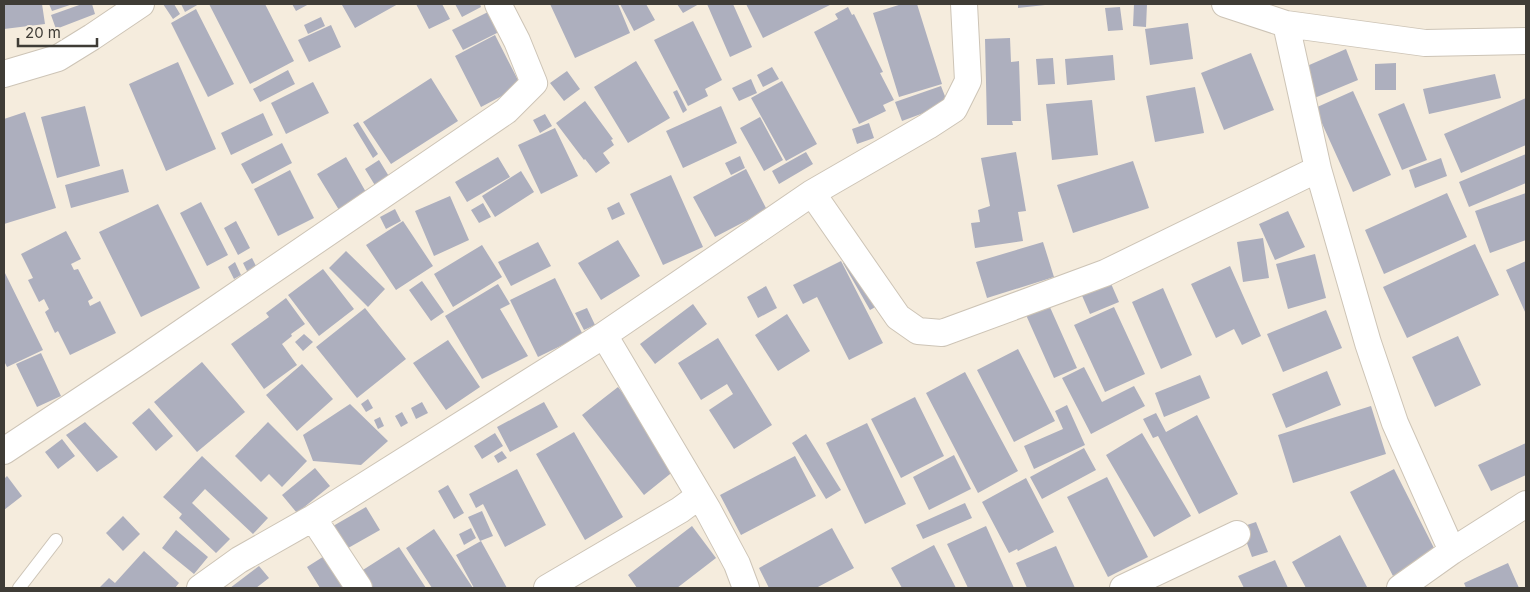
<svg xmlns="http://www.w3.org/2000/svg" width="1530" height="592" font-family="Inter,sans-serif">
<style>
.building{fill:#adafbe}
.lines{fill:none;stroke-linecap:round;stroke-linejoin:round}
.lane-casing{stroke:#cdc4b6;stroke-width:14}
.street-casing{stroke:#cdc4b6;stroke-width:28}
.lane{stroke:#fff;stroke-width:12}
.street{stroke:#fff;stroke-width:26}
</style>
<rect width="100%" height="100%" fill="#f5ecdd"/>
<path class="building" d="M4 4H42L45 24 4 29Z
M49 4H73L52 11Z
M82 4H92L95 14 56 29 51 15Z
M163 4H174L180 14 173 19Z
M181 4H199L185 12Z
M209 4H265L294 61 250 84Z
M292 4H309L296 11Z
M345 4H398L355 28 342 5Z
M416 4H442L450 19 429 29Z
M455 4H480L481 7 462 17Z
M550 4H589L590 5 593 4H618L630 33 575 58Z
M620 4H646L655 20 634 31Z
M677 4H699L683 13Z
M707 4H733L752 47 730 57Z
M746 4H832L763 38Z
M902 4H917L942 84 899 97 873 13Z
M1018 4H1045V5L1018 8Z
M1134 4H1147L1146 27 1133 26Z
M848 7 852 15 854 14 883 72 880 73 894 100 883 105 886 111 859 124 814 32 838 19 835 14Z
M1120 7 1123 30 1108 31 1105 8Z
M196 9 234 84 208 97 171 23Z
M488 12 499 32 463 50 452 30Z
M321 17 325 26 308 34 304 25Z
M693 21 722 80 705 89 708 96 688 106 654 40Z
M1188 23 1193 59 1150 65 1145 29Z
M331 25 341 47 309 62 298 40Z
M495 35 521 86 481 107 455 56Z
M1010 38 1011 62 1019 61 1021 121H1012L1013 125H987L985 39Z
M1346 49 1358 80 1312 99 1300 69Z
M1251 53 1274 110 1224 130 1201 73Z
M1113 55 1115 80 1067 85 1065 59Z
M1053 58 1055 84 1038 85 1036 59Z
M636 61 670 118 628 143 594 87Z
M178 62 216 149 166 171 129 84Z
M1396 63V90H1375V64Z
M772 67 779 79 763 87 757 75Z
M288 70 295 84 260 102 253 89Z
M567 71 580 89 564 101 550 83Z
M1495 74 1501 98 1429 114 1423 89Z
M431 78 458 121 391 164 363 122Z
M751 79 757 93 739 101 732 88Z
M782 81 817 144 786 161 751 98Z
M313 82 329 113 286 134 271 103Z
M941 86 948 104 902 121 895 102Z
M1195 87 1204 133 1155 142 1146 96Z
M677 90 687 110 683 113 673 92Z
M1353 91 1391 175 1353 192 1315 108Z
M1526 98V145L1461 173 1444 134Z
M1092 100 1098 155 1052 160 1046 104Z
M585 101 613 139 611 140 614 145 603 153 610 163 596 173 585 159 584 160 556 123Z
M1404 103 1427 160 1402 170 1378 114Z
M85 106 100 166 57 178 41 117Z
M721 106 737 143 683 168 666 131Z
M25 112 56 208 4 224V119Z
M263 113 273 135 231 155 221 133Z
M545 114 552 126 540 133 533 120Z
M760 117 783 160 764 171 740 128Z
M358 122 378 154 373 158 353 125Z
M869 123 874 138 857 144 852 129Z
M555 128 578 176 541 194 518 145Z
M282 143 292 163 252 184 241 164Z
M806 152 813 164 779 184 772 171Z
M1016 152 1026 211 1018 212 1023 241 975 248 971 223 980 222 978 210 990 206 981 158Z
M1526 154V183L1469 207 1459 182Z
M740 156 745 168 731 175 725 163Z
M346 157 367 194 339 210 317 174Z
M498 157 510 177 467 202 455 182Z
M1441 158 1447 176 1415 188 1409 170Z
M379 160 390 178 376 187 365 169Z
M1133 161 1149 208 1073 233 1057 185Z
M123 169 129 192 71 208 65 185Z
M746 169 767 210 715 237 693 197Z
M290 170 314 218 278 236 254 189Z
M521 171 534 192 495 217 482 196Z
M671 175 703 247 663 265 630 194Z
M1447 193 1467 237 1384 274 1365 230Z
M1526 193V240L1490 253 1475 211Z
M450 196 469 240 434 256 415 211Z
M201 202 228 255 207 266 180 213Z
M619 202 625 214 612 220 607 208Z
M483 203 491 217 479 223 471 210Z
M158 204 200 288 141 317 99 232Z
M395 209 401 221 386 229 380 217Z
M1288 211 1305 247 1275 260 1259 224Z
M236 221 250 248 238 255 224 228Z
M403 221 433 266 396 290 366 245Z
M66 231 81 259 71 264 74 270 78 269 93 298 88 301 90 306 100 301 116 333 70 355 58 331 55 333 45 312 49 309 44 299 39 302 28 280 33 278 21 254Z
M1263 238 1269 278 1243 282 1237 242Z
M618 240 640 276 601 300 578 263Z
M538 242 551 266 511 286 498 262Z
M1043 242 1054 277 987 298 976 262Z
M1475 244 1499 295 1407 338 1383 287Z
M482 245 502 277 453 307 434 274Z
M346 251 385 289 368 307 329 268Z
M1315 254 1326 298 1288 309 1276 264Z
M252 258 258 270 249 275 243 263Z
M852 258 879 305 870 310 843 263Z
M841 261 883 343 849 360 817 297 803 304 793 285Z
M1526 261V314L1506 270Z
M235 262 241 275 234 279 228 267Z
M1230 266 1261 336 1242 345 1234 329 1216 338 1191 284Z
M323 269 354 309 319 336 288 295Z
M4 271 43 350 7 367 4 361Z
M555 278 583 335 538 357 510 300Z
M1109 279 1119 302 1090 314 1080 291Z
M422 281 444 312 431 321 409 290Z
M498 284 510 304 500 309 528 356 482 379 445 316Z
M766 286 777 308 758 318 747 297Z
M1163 288 1192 355 1161 369 1132 302Z
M286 298 305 324 291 334 292 336 282 344 297 365 264 389 231 344 269 317 266 313Z
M693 304 707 324 655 364 640 344Z
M1049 305 1077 368 1054 378 1026 315Z
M1114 307 1145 374 1105 392 1074 325Z
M365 308 406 359 357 398 316 347Z
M587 308 595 325 584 330 575 313Z
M1326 310 1342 348 1283 372 1267 334Z
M787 314 810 351 778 371 755 335Z
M304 334 313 342 303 351 295 342Z
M1458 336 1481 385 1435 407 1412 357Z
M718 338 772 425 734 449 709 410 733 394 727 384 701 400 678 363Z
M448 340 480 387 446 410 413 363Z
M1018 349 1055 421 1014 442 977 370Z
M41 353 61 396 37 407 16 364Z
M202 362 245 412 197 452 154 402Z
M302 364 333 399 297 431 266 395Z
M1084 367 1102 402 1134 386 1145 406 1091 434 1062 378Z
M1327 371 1341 405 1286 428 1272 394Z
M965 372 1018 471 978 493 926 393Z
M1200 375 1210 398 1164 417 1155 393Z
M618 387 680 466 644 495 582 415Z
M915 397 944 456 901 478 871 419Z
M368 399 373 408 366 412 361 404Z
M422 402 428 413 416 419 411 408Z
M544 402 558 427 510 452 497 427Z
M350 404 388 441 361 465 313 461 303 435Z
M1067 405 1085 445 1034 469 1024 446 1063 429 1055 411Z
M1371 406 1386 454 1293 483 1278 435Z
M149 408 173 436 156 451 132 423Z
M402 412 408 423 401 427 395 416Z
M1156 413 1166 432 1197 415 1238 494 1199 514 1158 436 1153 438 1143 419Z
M380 417 384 426 378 429 374 420Z
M85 422 118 457 97 472 66 435Z
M268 422 307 461 282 487 269 474 261 482 235 456Z
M867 423 906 504 865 524 826 443Z
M574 432 623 517 585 540 536 454Z
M495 433 503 446 482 459 474 446Z
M1142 433 1191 516 1154 537 1106 455Z
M806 434 841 490 826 499 792 443Z
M62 439 75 456 58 469 45 452Z
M1526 443V475L1491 491 1478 465Z
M1084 448 1096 470 1042 499 1030 477Z
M502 451 507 458 498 463 494 456Z
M954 455 971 489 929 510 913 477Z
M202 456 268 518 253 534 205 489 192 503 230 539 216 553 179 518 182 514 163 497Z
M795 456 816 496 741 535 720 495Z
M315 468 330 486 297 513 282 495Z
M517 469 546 525 505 547 483 504 476 508 469 494Z
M1394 469 1437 554 1393 576 1350 492Z
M7 476 22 496 4 510V479Z
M1107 477 1148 557 1108 577 1067 497Z
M1026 478 1054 532 1018 551 1017 549 1009 553 982 502Z
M448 485 464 513 454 519 438 491Z
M965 503 972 518 923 539 916 525Z
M366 507 380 530 334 556 321 533Z
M482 511 493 536 480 541 468 517Z
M123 516 140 534 123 551 106 533Z
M1256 522 1268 552 1252 557 1241 527Z
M692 526 716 558 677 588H637L628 575Z
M986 526 1014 588H968L947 544Z
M471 528 476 538 464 545 459 534Z
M832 528 854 568 816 588H769L759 568Z
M434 529 473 588H432L406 548Z
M176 530 208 557 194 574 162 548Z
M1340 535 1367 587 1364 588H1306L1292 562Z
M481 541 507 588H474L456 555Z
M934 545 956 588H902L891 568Z
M1056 546 1075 588H1027L1016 563Z
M399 547 426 588H363L355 575Z
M144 551 179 583 175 588H99L109 578 115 583Z
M329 553 350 588H320L307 567Z
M1275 560 1288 588H1244L1238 576Z
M1508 563 1519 588H1466L1464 583Z
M259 566 269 578 256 588H230Z"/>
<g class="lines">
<g class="lane-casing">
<path id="lane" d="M19 588 56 540"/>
</g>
<g class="street-casing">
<path id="street" d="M1225 4 1286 24 1425 43 1526 41
M1286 24 1318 169 1368 343 1395 423 1452 551
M4 74 58 58 92 37 141 4
M812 193 898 317 918 331 942 333 1105 273 1318 169
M604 335 708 510 737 564 746 588
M4 451 137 363 506 111 534 83 517 41 498 4
M313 518 359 588
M200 588 239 560 313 518 604 335 812 193 928 126 954 109 968 81 964 4
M547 588 680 510 699 496
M1123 588 1237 534
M1400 588 1452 551 1526 504"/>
</g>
<use href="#lane" class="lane"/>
<use href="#street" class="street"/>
</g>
<rect width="1530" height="592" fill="none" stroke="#3f3c36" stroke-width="10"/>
<path d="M18 38v8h79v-8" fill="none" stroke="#3f3c36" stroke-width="2.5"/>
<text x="25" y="38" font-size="15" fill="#3f3c36" stroke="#f5ecdd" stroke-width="4" paint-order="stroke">20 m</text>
</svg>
